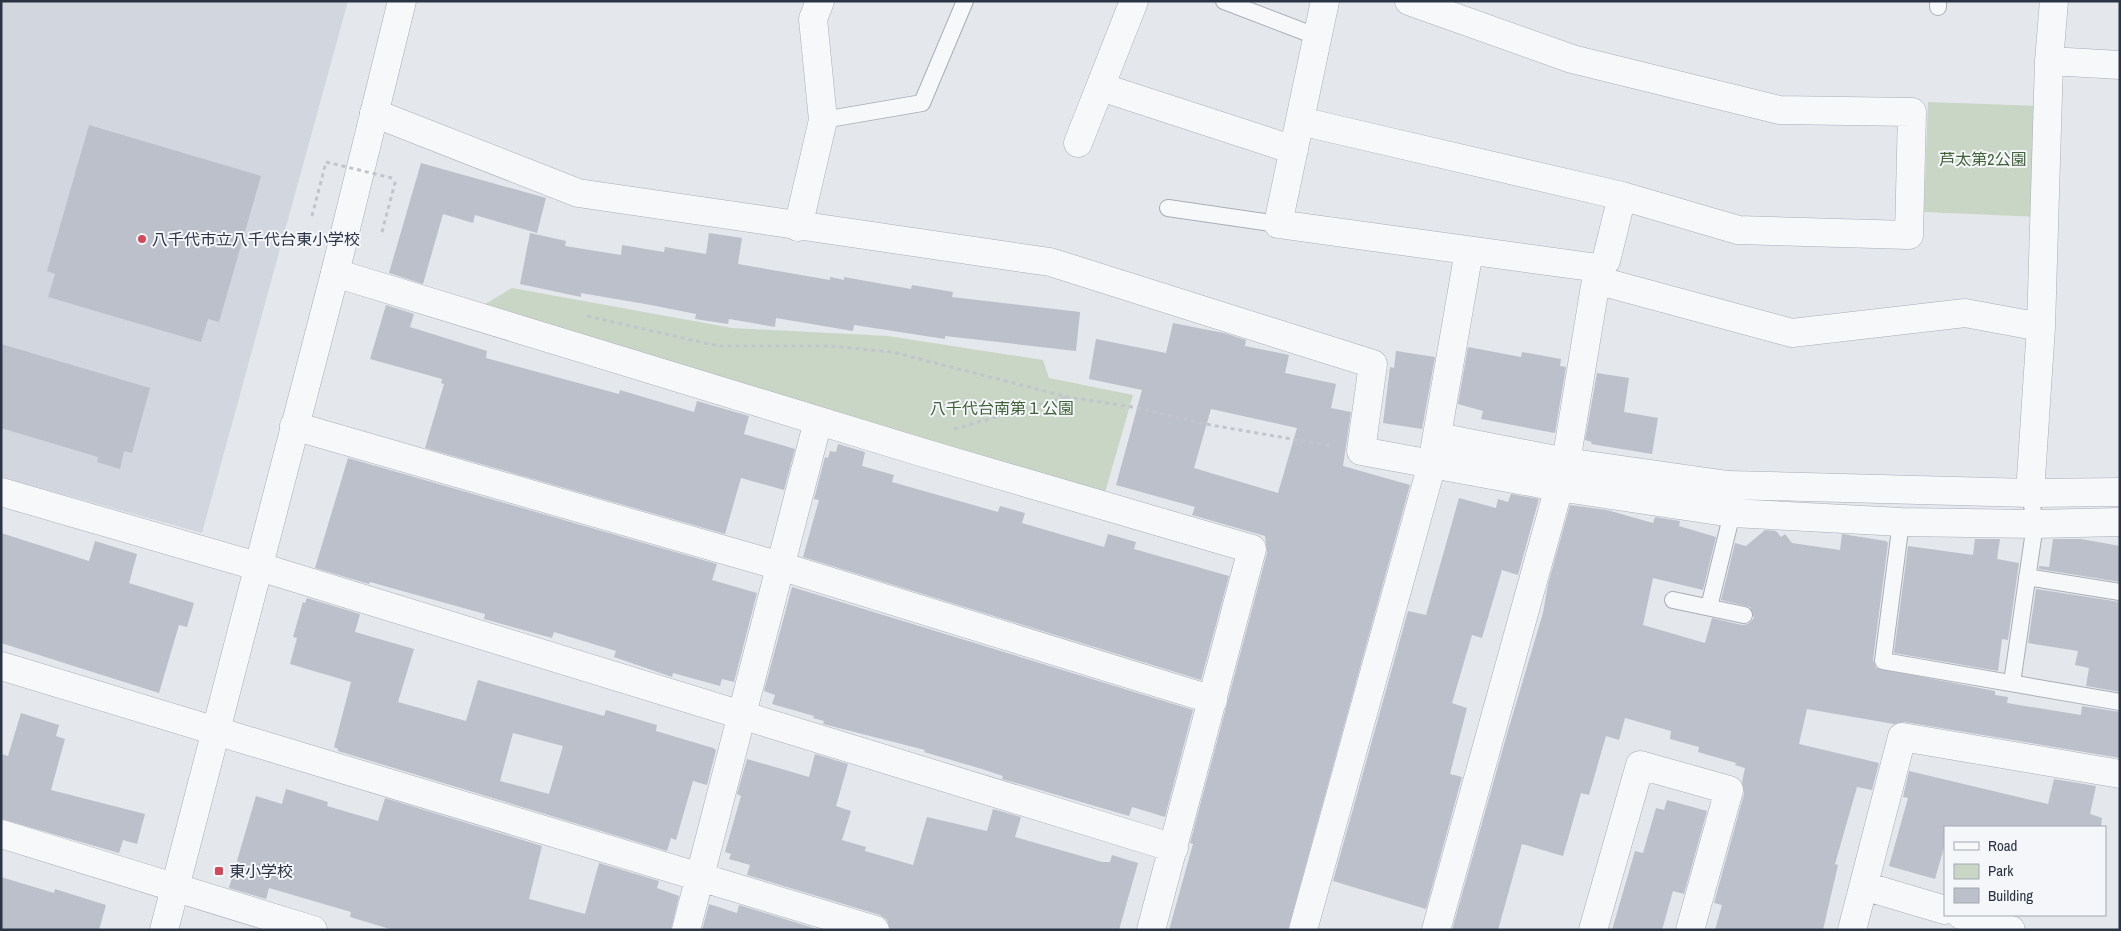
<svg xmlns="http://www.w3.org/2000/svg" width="2121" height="931" font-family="'Archivo Narrow','Noto Sans JP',sans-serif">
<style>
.built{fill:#d2d6de}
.green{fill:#c9d6c5}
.building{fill:#bbc0ca;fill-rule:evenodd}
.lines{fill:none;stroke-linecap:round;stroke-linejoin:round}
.service-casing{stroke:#a9aeb7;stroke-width:18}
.minor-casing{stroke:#a9aeb7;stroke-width:29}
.tertiary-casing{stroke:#a9aeb7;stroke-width:29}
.path{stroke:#c2c5cb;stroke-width:3;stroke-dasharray:4 4;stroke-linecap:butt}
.service{stroke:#f7f8fa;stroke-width:16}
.minor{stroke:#f7f8fa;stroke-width:28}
.tertiary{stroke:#f7f8fa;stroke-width:28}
.path-bridge{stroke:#c2c5cb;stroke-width:3;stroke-dasharray:4 4;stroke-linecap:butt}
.poi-dot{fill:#d1495b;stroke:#f4f6f9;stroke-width:2}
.labels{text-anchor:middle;stroke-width:4;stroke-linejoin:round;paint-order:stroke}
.park-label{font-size:16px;fill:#3f6138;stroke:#f4f6f9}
.poi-label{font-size:16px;fill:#2b3445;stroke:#f4f6f9;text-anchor:start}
</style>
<rect width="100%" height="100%" fill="#e4e7ec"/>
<path class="built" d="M1 1H348L202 533 1 477Z"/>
<path class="green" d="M1928 102 2042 106 2037 217 1924 212Z
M512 288 732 328 888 336 1043 360 1049 378 1133 395 1104 496 482 306Z"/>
<path class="building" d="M89 125 261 176 219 322 208 319 201 342 48 297 55 274 47 271Z
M421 163 546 198 537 233 475 215 473 223 443 214 423 284 389 273Z
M530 233 566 241 565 246 621 255 622 245 664 252 665 247 706 254 709 233 742 238 738 264 830 280V277L844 280V277L911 289 912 285 953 292 952 297 1080 312 1076 351 945 336V339L854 325 853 331 776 318 775 327 729 319 728 324 695 319 696 314 651 305 581 293V297L520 284Z
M386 305 414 314 410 327 487 351 486 358 619 394 620 390 694 412 697 401 749 416 744 434 795 449 784 490 741 478 725 534 425 448 444 384 441 383 442 379 370 359Z
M1173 323 1224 333 1246 340 1245 346 1289 355 1285 373 1336 384 1331 408 1351 412 1343 466 1410 485 1288 930H1169L1193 844 1190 843 1267 553 1265 536 1192 515 1195 507 1116 485 1142 390 1089 379 1096 339 1166 353ZM1211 409 1297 428 1278 493 1194 468Z
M1 344 150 388 132 453 124 451 120 469 97 462 98 457 1 428Z
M1468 347 1521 357 1522 352 1561 359 1560 366 1566 367 1555 433 1481 419 1483 411 1458 404Z
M1396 351 1435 357 1422 429 1383 423 1390 367 1394 368Z
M1597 373 1629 378 1624 412 1658 418 1652 454 1591 444 1592 442 1585 440Z
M838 444 865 452 862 466 894 475 892 482 998 512 1000 506 1025 513 1022 523 1104 547 1108 534 1136 542 1134 549 1229 576 1201 680 803 557 819 500 814 499 825 457 828 458 830 451 836 452Z
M348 458 717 564 712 580 757 593 734 682 722 679 720 686 673 673 672 677 614 657 616 651 554 632 552 638 484 619 485 614 370 582 369 584 315 568Z
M1511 494 1539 499 1518 575 1502 570 1482 638 1472 635 1452 703 1467 708 1450 774 1462 777 1426 909 1333 881 1408 611 1426 615 1459 498 1496 508 1498 499 1508 502Z
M1570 505 1607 510 1653 523 1655 517 1680 521 1679 526 1716 537 1703 590 1653 578 1643 625 1705 643 1712 618 1742 625 1748 624 1754 618 1750 607 1721 600 1735 543 1746 546 1765 530 1776 531 1781 537 1785 534 1792 543 1840 550 1842 534 1886 541 1888 543 1873 660 1876 668 1995 691V695L2008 697 2007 703 2081 715 2082 706 2120 712V758L1905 722 1894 724 1807 709 1799 744 1879 763 1872 790 1857 787 1835 864 1838 865 1823 930H1715L1722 905 1714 903 1744 794 1742 782 1745 768 1735 765 1736 763 1698 752 1699 747 1670 739 1671 731 1625 718 1619 740 1606 736 1589 795 1581 793 1563 856 1522 844 1498 930H1452L1507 734 1543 613 1548 584Z
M1 533 89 561 95 541 137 554 129 583 194 603 187 627 179 625 159 693 1 643Z
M1975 539H2000L1997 559 2019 563 2008 640 2002 639 1998 671 1894 653 1908 546 1973 555Z
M2053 539H2081L2120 546V582L2039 569V566L2049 567Z
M792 587 1193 710 1165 817 1132 807 1129 816 1030 787 1002 779 1003 776 982 769 924 752 925 750 823 724 824 721 813 718 814 716 772 704 775 695 764 691Z
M2036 589 2120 602V692L2086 686 2089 668 2075 665 2078 651 2028 643Z
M307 598 360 614 355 632 414 649 398 702 466 721 478 680 604 716 606 710 657 725 656 731 713 748 716 750 707 785 693 781 676 840 671 838 667 851 338 751V749L334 747 351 682 290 664 297 638 293 637 303 602 305 603ZM513 733 563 746 549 794 500 781Z
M21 713 59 725 56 736 65 739 51 790 145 814 137 844 123 840 119 853 1 819V754L8 756Z
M815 754 848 764 836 806 851 811 842 840 866 847 865 851 913 865 927 817 987 831 993 809 1021 817 1015 837 1102 862H1110L1112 855 1138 863 1119 930H890L887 920 880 915 747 875 750 865 729 859 731 854 725 852 741 796 737 794 747 759 809 777Z
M1909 771 2048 804 2054 779 2096 786 2090 814 2102 818 2101 827H1945V844L1935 879 1889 866 1908 798 1903 797Z
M286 789 328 802 327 806 378 821 385 798 542 846 529 899 585 914 599 863 659 881 657 888 679 896 671 930H393L350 917 351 912 269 888 266 899 229 888 256 796 282 804Z
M1667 800 1707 811 1684 894 1673 891 1662 930H1612L1635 851 1643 853 1656 808 1664 810Z
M1 877 54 893 55 889 106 905 99 930H1Z
M709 904 737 913 739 905 820 930H702Z"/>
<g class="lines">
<g class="service-casing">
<path id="service" d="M1224 1 1318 37
M1938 7V1
M823 120 922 103 965 1
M1168 208 1278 224
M1901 522 1883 661 2120 702
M2027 577 2120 592
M1673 600 1744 615
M1709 607 1732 513
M2012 683 2035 524 2030 493"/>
</g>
<g class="minor-casing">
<path id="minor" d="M1325 1 1278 224 1598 268
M2049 61 2120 65
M1101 87 1294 150
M374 113 578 193 1050 262 1373 364 1361 451 1558 487 1732 513 1901 522 2035 524 2120 522
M1300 121 1622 196 1738 230 1909 235 1912 112 1779 110 1572 59 1409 1
M1078 143 1134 1
M798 227 823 120 813 19 820 1
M335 273 924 453 1252 549 1151 930
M1596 280 1792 333 1965 313 2041 327
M294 426 780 566 1213 700
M1438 437 1566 462 1728 485 2030 493 2120 492
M1 492 260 567 1174 848
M2030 493 2041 327 2049 61 2054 1
M1 666 875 930
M1 834 313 930
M1864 886 1945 910
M1961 915 2011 930
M686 930 818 421
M1303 930 1432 464 1469 251
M1436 930 1566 462 1598 268 1606 261 1622 196
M1593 930 1640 765 1729 790 1690 930
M1852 930 1902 737 2120 774"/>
</g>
<g class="tertiary-casing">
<path id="tertiary" d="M164 930 335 273 402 1"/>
</g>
<path class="path" d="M312 216 326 162
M382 232 396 179
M587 316 718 346H828L892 352 1068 397 1139 408 1205 424 1332 446
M954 429 1066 397"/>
<use href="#service" class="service"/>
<use href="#minor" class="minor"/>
<use href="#tertiary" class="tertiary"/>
<path class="path-bridge" d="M326 162 396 179"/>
</g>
<g class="poi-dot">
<circle cx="142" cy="239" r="5"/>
<rect x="214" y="866" width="10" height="10" rx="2.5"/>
</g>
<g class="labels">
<g class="park-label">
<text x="1983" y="165">芦太第2公園</text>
<text x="1002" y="414">八千代台南第１公園</text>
</g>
<g class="poi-label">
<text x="152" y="245">八千代市立八千代台東小学校</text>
<text x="229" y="877">東小学校</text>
</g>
</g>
<rect width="2121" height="931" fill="none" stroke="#2b3445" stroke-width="5"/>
<rect x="1944" y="826" width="162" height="90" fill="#f4f6f9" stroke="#a4a8b1"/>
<rect x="1954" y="842" width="25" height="8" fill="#f7f8fa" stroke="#a4a8b1"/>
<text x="1988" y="851" font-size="15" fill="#2b3445">Road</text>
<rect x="1954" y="864" width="25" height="15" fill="#c9d6c5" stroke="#a4a8b1"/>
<text x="1988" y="876" font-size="15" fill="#2b3445">Park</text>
<rect x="1954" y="888" width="25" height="15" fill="#bbc0ca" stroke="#a4a8b1"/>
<text x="1988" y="901" font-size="15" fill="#2b3445">Building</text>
</svg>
